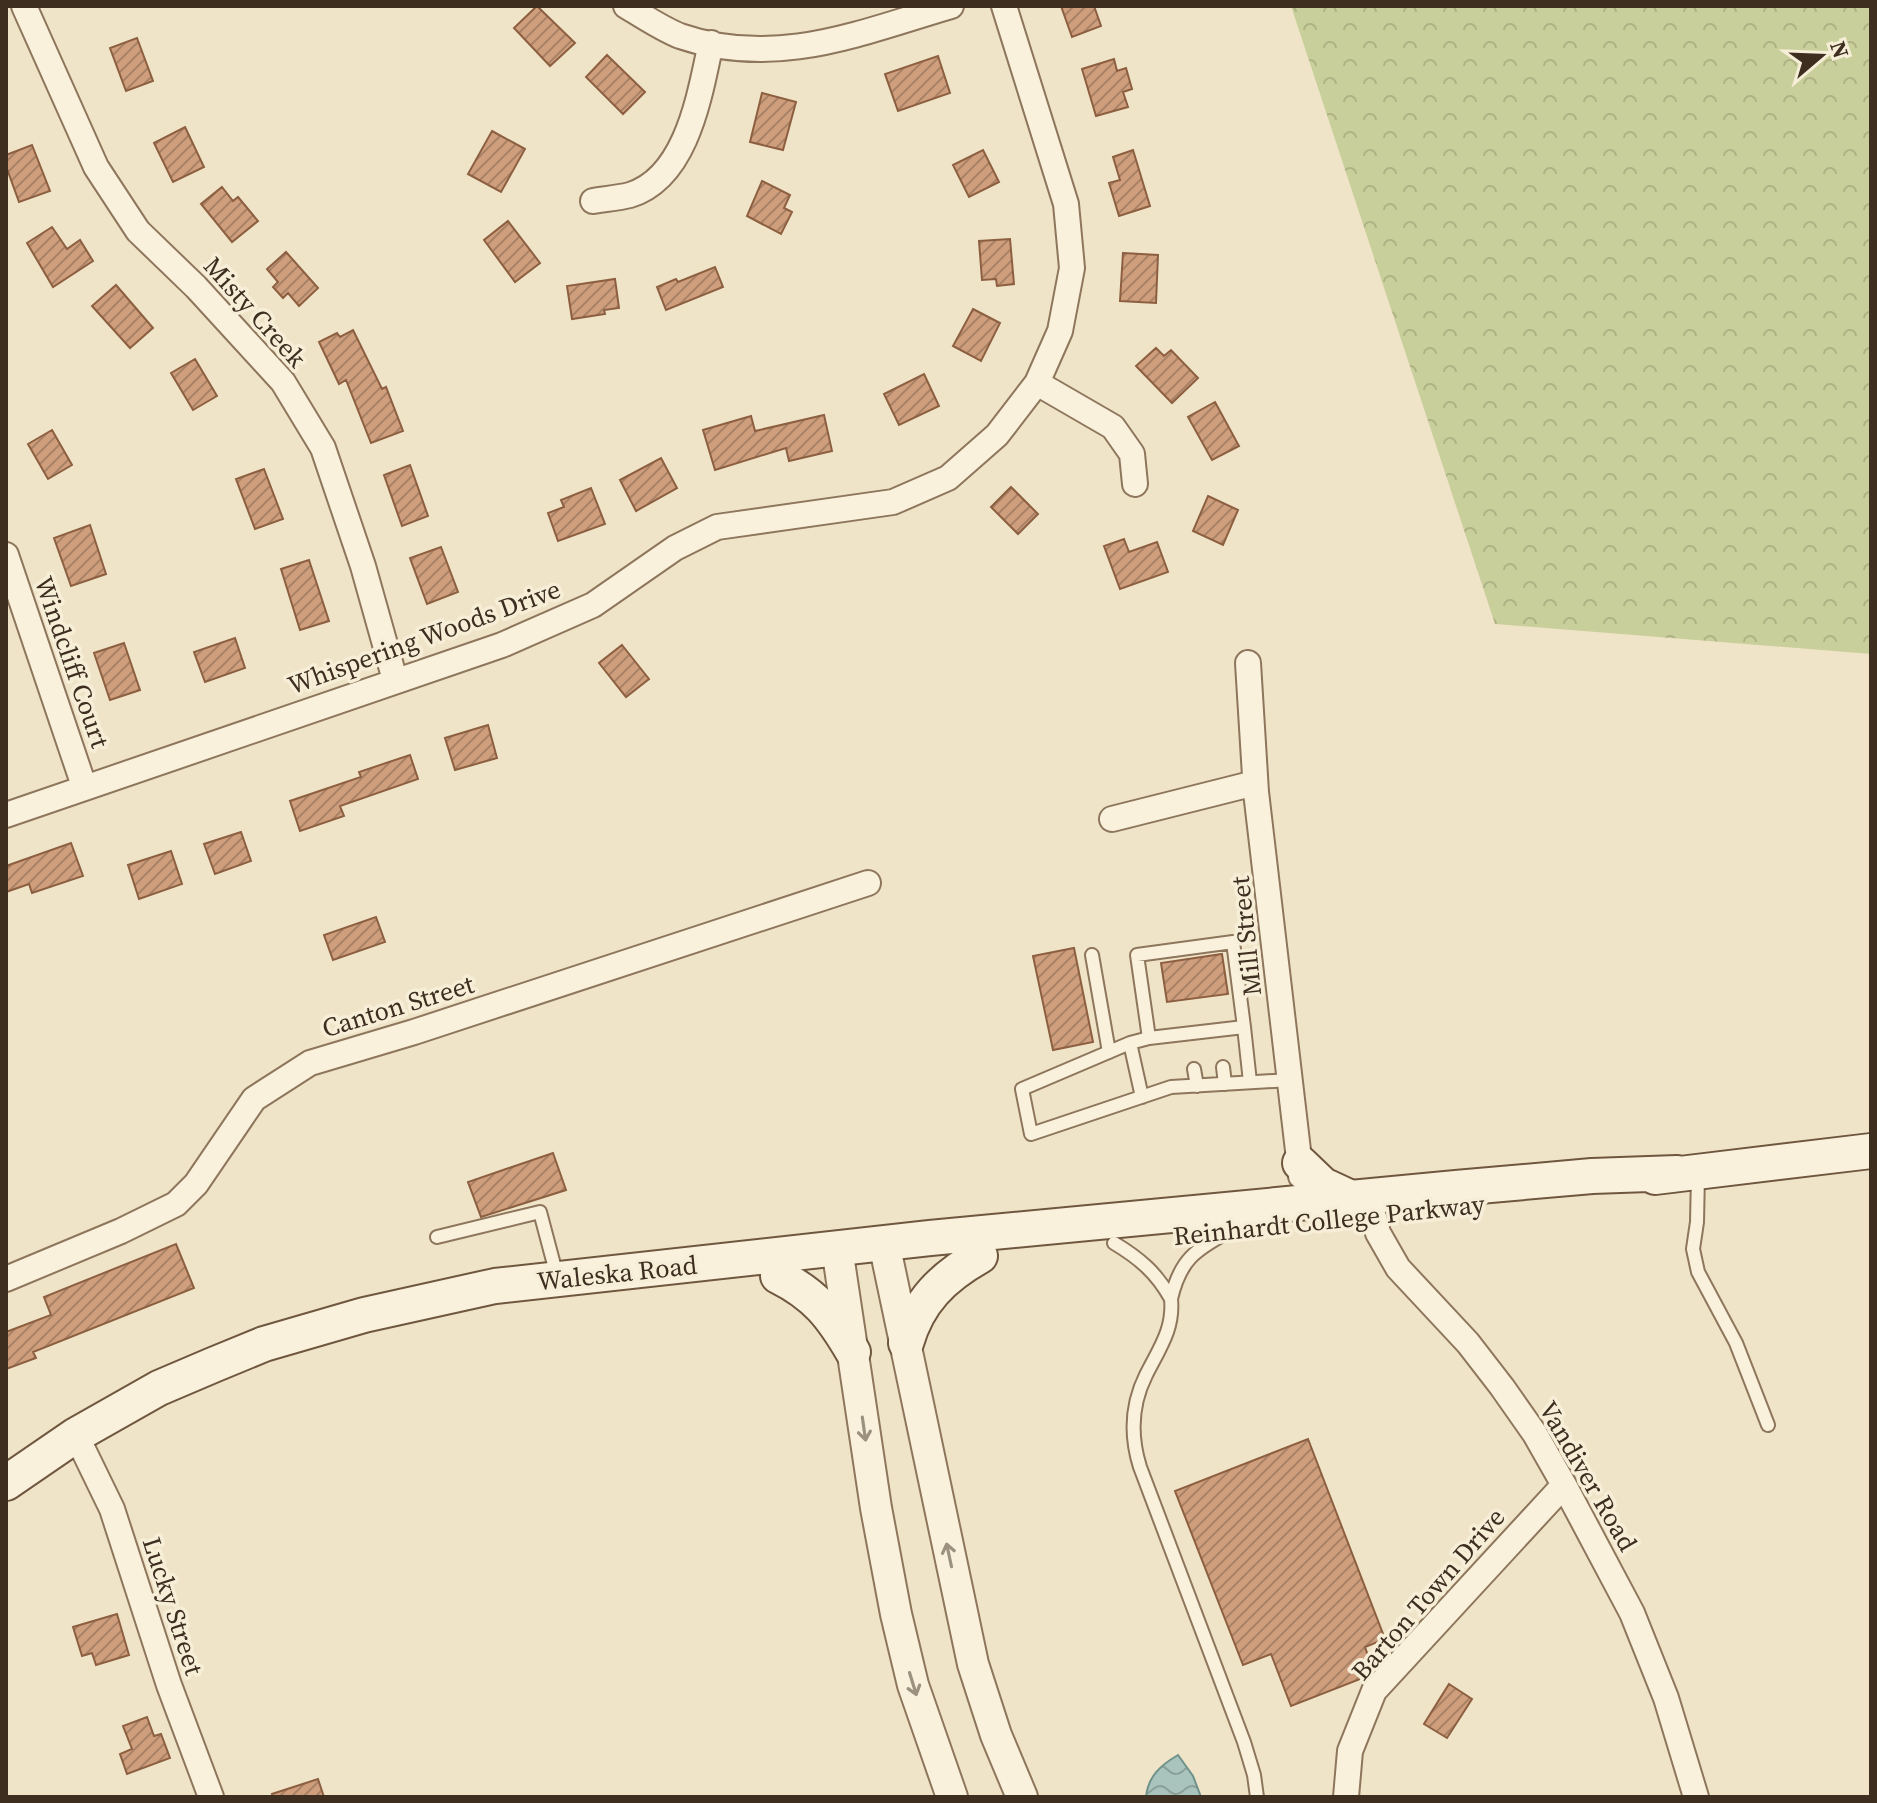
<svg xmlns="http://www.w3.org/2000/svg" width="1877" height="1803" font-family="'Source Serif 4',serif">
<style>
.forest{fill:url(#forest-crowns)}
.water{fill:url(#water-waves);stroke:#6f938a;stroke-width:2}
.building{fill:url(#building-hatch);stroke:#8d5f41;stroke-width:2}
.lines{fill:none;stroke-linecap:round;stroke-linejoin:round}
.service-casing{stroke:#8d765c;stroke-width:16}
.minor-casing{stroke:#8d765c;stroke-width:28}
.tertiary-casing{stroke:#8d765c;stroke-width:34}
.secondary-casing{stroke:#6f573f;stroke-width:38}
.service{stroke:#faf1dc;stroke-width:12}
.minor{stroke:#faf1dc;stroke-width:24}
.tertiary{stroke:#faf1dc;stroke-width:30}
.secondary{stroke:#faf1dc;stroke-width:34}
.oneway{stroke:#9c907e}
.labels{text-anchor:middle;stroke-width:7;stroke-linejoin:round;paint-order:stroke}
.street-label{font-size:26px;fill:#3d2e20;stroke:#f7eed8}
</style>
<defs>
<pattern id="forest-crowns" width="20" height="18" patternUnits="userSpaceOnUse" patternTransform="scale(2)"><rect width="20" height="18" fill="#c9cf9b"/><path d="M2 6a3 3 0 1 1 6 0M12 15a3 3 0 1 1 6 0" fill="none" stroke="#aeb285"/></pattern>
<pattern id="water-waves" width="16" height="10" patternUnits="userSpaceOnUse" patternTransform="scale(2)"><rect width="16" height="10" fill="#a9c4bc"/><path d="M0 5q4-4 8 0t8 0" fill="none" stroke="#8ba098"/></pattern>
<pattern id="building-hatch" width="6" height="6" patternUnits="userSpaceOnUse" patternTransform="scale(2)"><rect width="6" height="6" fill="#cf9f7d"/><path d="M-1 1l2-2M0 6l6-6M5 7l2-2" fill="none" stroke="#a98266"/></pattern>
</defs>
<rect width="100%" height="100%" fill="#f0e4c8"/>
<path class="forest" d="M1291 6H1871V654L1495 624Z"/>
<path class="water" d="M1178 1755 1193 1776 1201 1797H1146C1148 1776 1161 1765 1178 1755Z"/>
<path class="building" d="M537 6 575 43 550 66 514 28Z
M1061 6H1094L1101 26 1072 37Z
M137 38 153 81 126 91 110 48Z
M607 55 645 92 623 114 586 77Z
M938 56 950 93 898 111 885 74Z
M1114 59 1117 71 1126 68 1132 89 1123 92 1128 107 1096 116 1082 69Z
M762 93 796 102 783 150 750 142Z
M185 127 204 167 173 182 154 143Z
M492 131 525 149 501 192 468 174Z
M32 145 50 191 19 202 6 166V155Z
M983 150 999 182 969 197 953 165Z
M1133 150 1150 206 1119 216 1109 183 1120 180 1113 157Z
M762 181 790 195 784 208 792 212 781 234 747 216Z
M222 187 233 201 238 197 258 221 232 242 201 204Z
M508 221 540 263 515 282 484 240Z
M52 227 67 249 80 240 93 261 53 287 27 243Z
M1010 239 1014 284 997 286 996 279 982 280 979 241Z
M286 252 318 288 299 306 288 293 283 298 273 287 278 282 267 269Z
M1123 253 1158 255 1156 303 1120 301Z
M715 267 723 287 666 310 657 287 676 279 678 282Z
M615 279 619 308 604 310 605 314 572 319 567 286Z
M116 285 153 328 130 348 92 306Z
M973 309 1000 323 981 361 953 346Z
M353 330 382 389 386 387 403 431 371 443 346 380 339 384 319 342 337 333 340 337Z
M1156 348 1164 356 1171 350 1198 378 1172 403 1136 366Z
M195 359 217 396 193 410 171 373Z
M924 374 939 406 899 425 884 394Z
M1215 402 1239 446 1212 460 1188 417Z
M824 415 832 451 789 461 786 448 715 470 703 430 751 416 755 431Z
M52 430 72 465 48 479 28 444Z
M661 458 677 488 636 511 620 480Z
M410 465 428 516 402 526 384 475Z
M264 469 283 519 255 529 236 479Z
M1011 487 1038 514 1018 534 991 507Z
M591 488 605 524 558 541 548 513 564 507 561 500Z
M1208 496 1238 510 1223 545 1193 531Z
M90 525 106 574 71 586 54 538Z
M1124 539 1129 552 1157 542 1168 572 1120 589 1104 546Z
M441 547 458 592 427 604 410 558Z
M309 560 329 621 300 630 281 569Z
M235 638 245 668 205 682 194 652Z
M124 643 140 690 110 700 94 653Z
M622 645 649 679 626 697 599 663Z
M488 725 497 758 455 770 445 738Z
M410 755 418 779 340 806 344 816 300 831 290 801 361 777 359 772Z
M241 832 251 861 215 874 204 844Z
M71 843 83 876 32 893 29 884 6 892V866Z
M171 851 182 884 139 899 128 865Z
M376 917 385 942 333 960 324 935Z
M1074 948 1093 1042 1053 1050 1033 956Z
M1222 954 1228 994 1167 1002 1161 963Z
M553 1153 566 1190 481 1217 468 1182Z
M176 1244 194 1288 33 1352 36 1358 6 1369V1332L51 1315 44 1297Z
M1308 1439 1385 1639 1365 1647 1373 1670 1368 1676 1291 1706 1271 1654 1243 1665 1175 1491Z
M117 1614 129 1655 96 1665 92 1653 82 1656 73 1627Z
M1449 1684 1472 1699 1447 1738 1424 1724Z
M147 1717 154 1736 161 1734 170 1758 127 1774 120 1754 132 1749 123 1726Z
M318 1779 324 1797H273L272 1794Z"/>
<g class="lines">
<g class="service-casing">
<path id="service" d="M1092 955 1109 1052
M1149 1038 1137 955 1233 942 1244 1027
M1130 1043 1022 1089 1031 1134 1171 1087 1290 1080
M1223 1067 1225 1084
M1194 1069 1197 1086
M1142 1097 1130 1043 1149 1038 1244 1027 1250 1082
M1698 1174 1697 1222 1693 1249 1698 1272 1736 1343 1768 1425
M437 1237 540 1212 557 1276
M1114 1243C1139 1258 1157 1273 1171 1299 1180 1260 1195 1250 1228 1232
M1171 1299C1174 1329 1159 1349 1146 1375 1131 1405 1130 1435 1140 1467L1244 1742 1254 1775 1257 1797"/>
</g>
<g class="minor-casing">
<path id="minor" d="M24 6 96 167 138 231 196 287 283 382 323 448 363 566 395 680
M626 6C643 16 662 29 680 36 776 69 859 33 951 6
M593 201C605 199 618 198 630 195 688 177 700 92 711 43
M1037 383 1113 427 1132 454 1135 484
M6 555 84 786
M1248 663 1256 792 1301 1176
M6 815 502 645 593 605 675 548 717 527 893 502 948 478 997 435 1037 383 1060 331 1072 268 1066 204 1004 6
M1112 819 1255 783
M1374 1217 1378 1233 1398 1268 1468 1343 1502 1387 1535 1434 1564 1485 1632 1613 1666 1698 1696 1797
M6 1279 121 1231 176 1204 196 1184 254 1099 310 1063 414 1032 868 883
M76 1435 112 1509 169 1685 211 1797
M1346 1797 1350 1751 1374 1691 1564 1485"/>
</g>
<g class="tertiary-casing">
<path id="tertiary" d="M884 1243 973 1664 996 1735 1022 1797
M837 1248 876 1508 896 1614 913 1685 952 1797"/>
</g>
<g class="secondary-casing">
<path id="secondary" d="M1300 1163 1323 1185 1351 1198
M1655 1177 1871 1151
M778 1276C816 1295 832 1316 853 1352
M906 1343C918 1301 943 1277 980 1256
M6 1483 76 1435 159 1388 213 1365 264 1344 364 1315 495 1286 930 1238 1456 1188 1592 1176 1677 1173"/>
</g>
<use href="#service" class="service"/>
<use href="#minor" class="minor"/>
<use href="#tertiary" class="tertiary"/>
<use href="#secondary" class="secondary"/>
</g>
<defs><path id="oneway-shaft" d="M-6 0H5M1.5-3L5.5 0L1.5 3" fill="none" stroke-width="1.6" stroke-linecap="round" stroke-linejoin="round" transform="scale(2)"/></defs>
<g class="oneway">
<use href="#oneway-shaft" transform="translate(864 1429) rotate(82)"/>
<use href="#oneway-shaft" transform="translate(949 1555) rotate(-102)"/>
<use href="#oneway-shaft" transform="translate(913 1684) rotate(73)"/>
</g>
<g class="labels">
<g class="street-label">
<text transform="translate(255 312) rotate(48)" y="9">Misty Creek</text>
<text transform="translate(424 637) rotate(-20)" y="9">Whispering Woods Drive</text>
<text transform="translate(72 662) rotate(71)" y="9">Windcliff Court</text>
<text transform="translate(1246 936) rotate(-96)" y="9">Mill Street</text>
<text transform="translate(398 1006) rotate(-17)" y="9">Canton Street</text>
<text transform="translate(1329 1220) rotate(-6)" y="9">Reinhardt College Parkway</text>
<text transform="translate(617 1273) rotate(-6)" y="9">Waleska Road</text>
<text transform="translate(1588 1476) rotate(60)" y="9">Vandiver Road</text>
<text transform="translate(1428 1594) rotate(-49)" y="9">Barton Town Drive</text>
<text transform="translate(173 1606) rotate(72)" y="9">Lucky Street</text>
</g>
</g>
<rect width="1877" height="1803" fill="none" stroke="#3d2e20" stroke-width="16"/>
<g transform="translate(1821 56) rotate(71)" stroke="#f7eed8" stroke-width="6" paint-order="stroke">
<path d="M0-6L14 30L0 20L-14 30Z" fill="#3d2e20"/>
<text y="-12" font-size="22" font-weight="bold" text-anchor="middle" fill="#3d2e20">N</text>
</g>
</svg>
